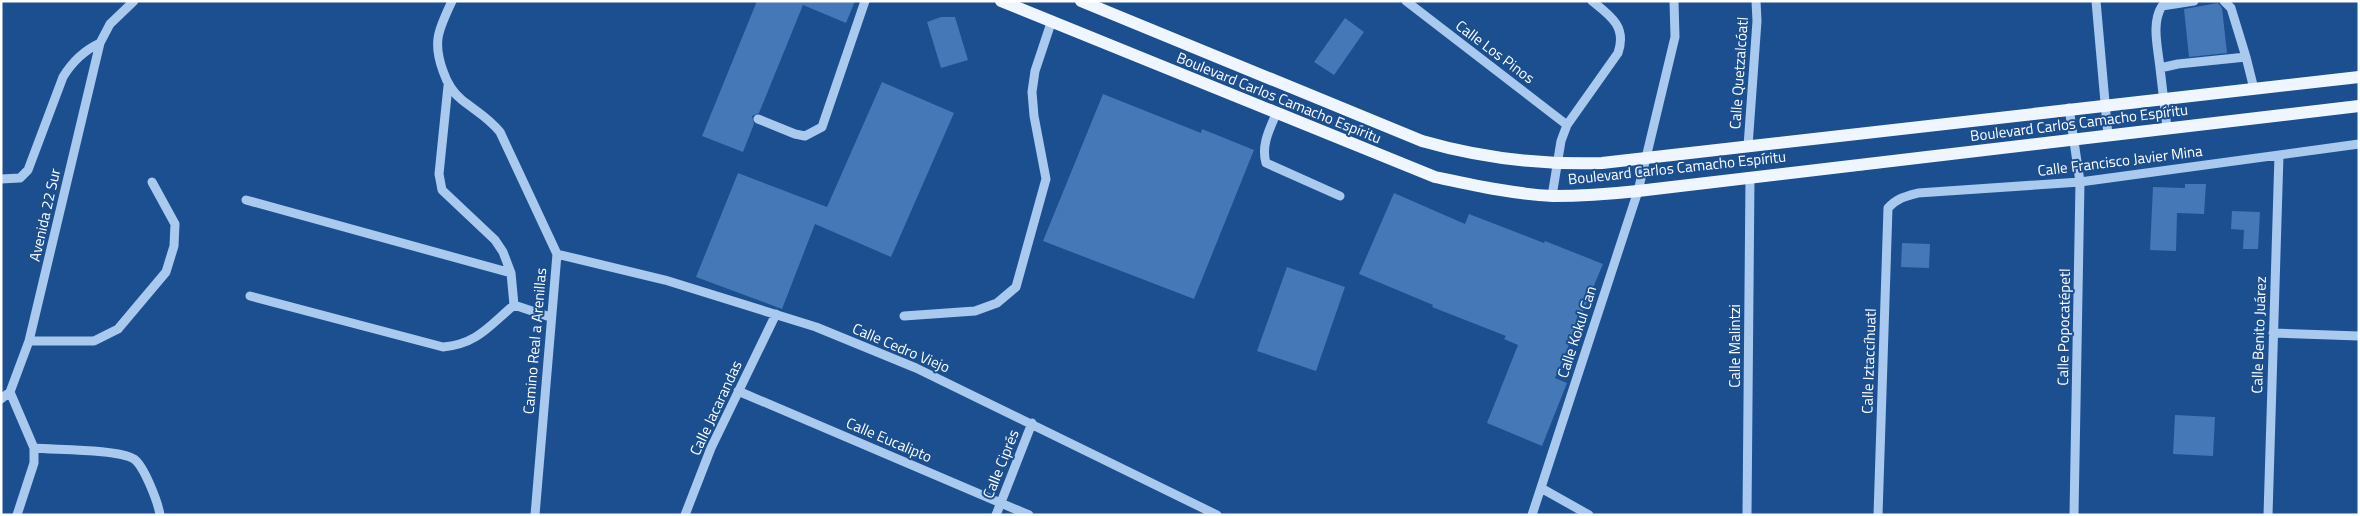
<svg xmlns="http://www.w3.org/2000/svg" width="2360" height="516" font-family="'Titillium Web',sans-serif">
<style>
.building{fill:#4478b7}
.lines{fill:none;stroke-linecap:round;stroke-linejoin:round}
.minor{stroke:#a9c9ee;stroke-width:9}
.major{stroke:#f0f6ff;stroke-width:12}
.labels{text-anchor:middle;stroke-width:4;stroke-linejoin:round;paint-order:stroke}
.street-label{font-size:15px;fill:#fff;stroke:#1b4f8f}
</style>
<rect width="100%" height="100%" fill="#1b4f8f"/>
<path class="building" d="M757 1H855L846 23 803 5 759 113 752 116 754 124 743 152 702 136Z
M2218 3 2222 8 2227 53 2189 57 2184 9Z
M941 17H955L968 60 941 68 927 22Z
M1345 18 1364 32 1334 75 1314 62Z
M882 82 954 113 891 257 815 224 782 309 696 277 738 173 827 207Z
M1103 94 1201 133 1202 129 1254 150 1194 299 1043 241Z
M2185 184H2206L2204 214 2177 213 2176 251 2150 250 2153 187 2185 188Z
M1394 193 1465 224 1469 214 1544 243 1545 241 1603 264 1555 378 1567 383 1542 446 1487 423 1518 345 1504 339 1506 336 1432 307 1433 305 1359 274Z
M2232 211 2260 212 2258 249H2243L2244 230 2231 229Z
M1902 243 1930 244 1929 268 1901 267Z
M1287 267 1345 287 1316 371 1257 351Z
M2175 415 2215 417 2213 456 2173 454Z"/>
<g class="lines">
<path class="minor" d="M452 1C439 29 432 41 443 71 447 83 452 92 462 100 476 111 489 118 500 132L557 254 535 515
M1406 1 1567 125
M2096 1 2108 136
M2224 1 2231 8 2246 57
M2160 68C2158 48 2151 23 2162 6L2194 1
M448 86 439 174 442 190 495 240 503 252 511 273
M2069 108 2080 182 2074 515
M1276 114C1269 130 1261 146 1266 163L1340 196
M758 119 795 134 805 136 822 127 865 1
M2167 128 2160 68 2178 64 2246 57 2254 89
M1748 146 1757 21 1756 1
M1 179 20 178 28 170 63 77C72 62 83 51 100 43
M1552 196 1561 141 1567 125 1618 53C1627 27 1611 16 1592 1
M246 200 511 273 514 305 550 317
M557 254 665 280 816 327 916 368 1217 515
M250 296 443 347C477 344 489 326 514 305
M904 316 975 311 997 303 1016 287 1046 179 1034 116 1032 92 1035 71 1051 23
M2273 333 2359 336
M29 341H94L118 329 166 272 174 246 175 224 152 182
M738 391 1029 515
M10 392 34 448V463L17 515
M1 399 10 392 29 341 100 43 110 24 134 1
M34 448C55 450 118 449 134 459 144 466 158 502 160 515
M1541 488 1589 515
M685 515 711 448 776 314
M996 515 1032 423
M1532 515 1638 191 1675 37 1674 1
M1747 515 1750 177
M1878 515 1888 208C1897 198 1906 196 1918 193L2080 182 2359 144
M2268 515 2279 155"/>
<path class="major" d="M1001 1 1435 177C1473 185 1513 194 1553 196 1582 196 1610 194 1638 191L2359 106
M1081 1 1422 141C1481 158 1541 165 1602 163L2359 77"/>
</g>
<g class="labels">
<g class="street-label">
<text transform="translate(1495 52) rotate(37)" y="5">Calle Los Pinos</text>
<text transform="translate(1739 73) rotate(-86)" y="5">Calle Quetzalcóatl</text>
<text transform="translate(1279 98) rotate(22)" y="5">Boulevard Carlos Camacho Espíritu</text>
<text transform="translate(2079 123) rotate(-7)" y="5">Boulevard Carlos Camacho Espíritu</text>
<text transform="translate(2120 161) rotate(-7)" y="5">Calle Francisco Javier Mina</text>
<text transform="translate(1677 168) rotate(-6)" y="5">Boulevard Carlos Camacho Espíritu</text>
<text transform="translate(45 215) rotate(-77)" y="5">Avenida 22 Sur</text>
<text transform="translate(2064 327) rotate(-89)" y="5">Calle Popocatépetl</text>
<text transform="translate(1577 332) rotate(-72)" y="5">Calle Kokul Can</text>
<text transform="translate(2259 335) rotate(-88)" y="5">Calle Benito Juárez</text>
<text transform="translate(535 341) rotate(-85)" y="5">Camino Real a Arenillas</text>
<text transform="translate(1735 346) rotate(-90)" y="5">Calle Malintzi</text>
<text transform="translate(901 348) rotate(23)" y="5">Calle Cedro Viejo</text>
<text transform="translate(1869 361) rotate(-88)" y="5">Calle Iztaccíhuatl</text>
<text transform="translate(716 408) rotate(-65)" y="5">Calle Jacarandas</text>
<text transform="translate(889 440) rotate(23)" y="5">Calle Eucalipto</text>
<text transform="translate(1001 464) rotate(-68)" y="5">Calle Ciprés</text>
</g>
</g>
<rect width="2360" height="516" fill="none" stroke="#ffffff" stroke-width="5"/>
</svg>
